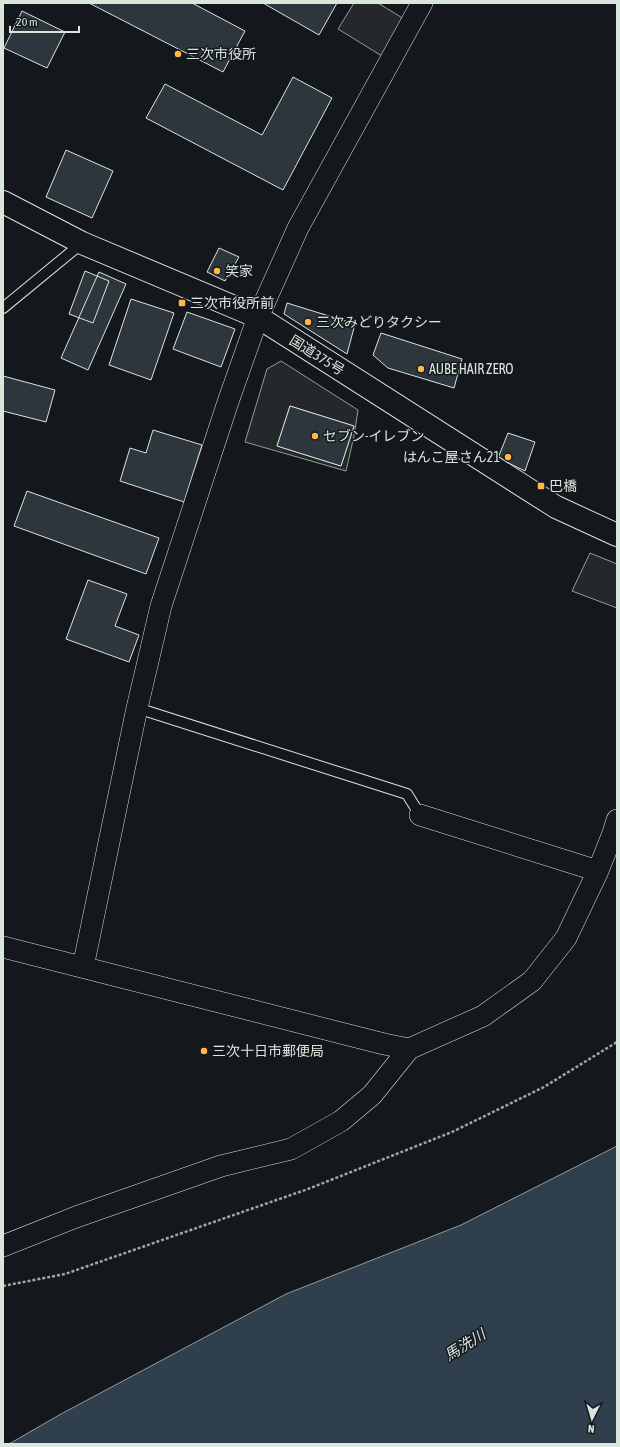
<svg xmlns="http://www.w3.org/2000/svg" width="620" height="1447" font-family="'Asap Condensed','Noto Sans JP',sans-serif">
<style>
.parking{fill:#24282b;stroke:#939e99;fill-rule:evenodd}
.water{fill:#2f3f4d;stroke:#939e99}
.building{fill:#2c363c;stroke:#d8e6dc}
.lines{fill:none;stroke-linecap:round;stroke-linejoin:round}
.service-casing{stroke:#d8e6dc;stroke-width:12}
.minor-casing{stroke:#d8e6dc;stroke-width:22}
.trunk-casing{stroke:#d8e6dc;stroke-width:24}
.path{stroke:#9da8a2;stroke-width:2.5;stroke-dasharray:3 2;stroke-linecap:butt}
.service{stroke:#14181c;stroke-width:10}
.minor{stroke:#14181c;stroke-width:21}
.trunk{stroke:#14181c;stroke-width:22}
.poi-dot{fill:#ffb74d;stroke:#14181c;stroke-width:1.5}
.labels{text-anchor:middle;stroke-width:3;stroke-linejoin:round;paint-order:stroke}
.poi-label{font-size:14px;fill:#d8e6dc;stroke:#14181c;text-anchor:start}
.street-label{font-size:14px;fill:#d8e6dc;stroke:#14181c}
.water-label{font-size:15px;font-style:italic;fill:#d8e6dc;stroke:#14181c}
</style>
<rect width="100%" height="100%" fill="#14181c"/>
<path class="parking" d="M354 3H378L417 27 395 64 338 29Z
M281 361 358 410 354 436 346 471 245 442 267 369ZM290 406 354 426 341 466 277 446Z
M590 553 617 564V608L572 591Z"/>
<path class="water" d="M617 1146V1444H9L61 1414 286 1294 461 1225Z"/>
<path class="building" d="M89 3H192L245 31 223 72Z
M263 3H337L319 35Z
M22 11 65 32 47 68 4 48Z
M293 77 332 98 283 190 146 118 165 84 262 135Z
M66 150 113 171 92 218 46 197Z
M219 248 239 257 225 281 207 272Z
M85 271 109 281 93 323 69 314Z
M99 272 126 284 88 370 61 358Z
M131 299 174 313 151 380 109 365Z
M287 303 355 324 347 354 284 314Z
M187 312 235 329 221 367 173 349Z
M381 333 462 359 454 388 388 368 373 355Z
M3 376 55 390 46 422 3 411Z
M290 406 354 426 341 466 277 446Z
M153 430 202 445 184 502 120 481 130 448 146 453Z
M508 433 535 442 525 471 498 458Z
M27 491 159 538 146 574 14 526Z
M88 580 127 594 115 626 139 635 129 662 66 639Z"/>
<g class="lines">
<g class="service-casing">
<path id="service" d="M3 308 82 243
M137 708 407 794 420 815"/>
</g>
<g class="minor-casing">
<path id="minor" d="M420 815 598 871
M3 947 384 1044 409 1049 483 1016 532 981 566 938 598 871 613 833 617 820
M83 967 137 708 161 606 228 402 258 317 298 228 422 3
M3 1246 76 1217 221 1166 291 1149 341 1121 372 1095 409 1049"/>
</g>
<g class="trunk-casing">
<path id="trunk" d="M3 202 82 243 258 317 556 507 617 535"/>
</g>
<path class="path" d="M3 1286 65 1274 308 1189 452 1132 544 1087 617 1042"/>
<use href="#service" class="service"/>
<use href="#minor" class="minor"/>
<use href="#trunk" class="trunk"/>
</g>
<g class="poi-dot">
<circle cx="178" cy="54" r="4"/>
<circle cx="217" cy="271" r="4"/>
<rect x="178" y="299" width="8" height="8" rx="2"/>
<circle cx="308" cy="322" r="4"/>
<circle cx="421" cy="369" r="4"/>
<circle cx="315" cy="436" r="4"/>
<circle cx="508" cy="457" r="4"/>
<rect x="537" y="482" width="8" height="8" rx="2"/>
<circle cx="204" cy="1051" r="4"/>
</g>
<g class="labels">
<g class="poi-label">
<text x="186" y="59">三次市役所</text>
<text x="225" y="276">笑家</text>
<text x="190" y="308">三次市役所前</text>
<text x="316" y="327">三次みどりタクシー</text>
<text x="429" y="374">AUBE HAIR ZERO</text>
<text x="323" y="441">セブン-イレブン</text>
<text x="500" y="462" text-anchor="end">はんこ屋さん21</text>
<text x="549" y="491">巴橋</text>
<text x="212" y="1056">三次十日市郵便局</text>
</g>
<g class="street-label">
<text transform="translate(317 355) rotate(32)" y="5">国道375号</text>
</g>
<g class="water-label">
<text transform="translate(465 1345) rotate(-32)" y="5">馬洗川</text>
</g>
</g>
<rect width="620" height="1447" fill="none" stroke="#d8e6dc" stroke-width="8"/>
<g transform="translate(592 1419) rotate(185)" stroke="#14181c" stroke-width="3" paint-order="stroke">
<path d="M0-3L7 15L0 10L-7 15Z" fill="#d8e6dc"/>
<text y="-6" font-size="11" font-weight="bold" text-anchor="middle" fill="#d8e6dc">N</text>
</g>
<path d="M10 26v6h69v-6" fill="none" stroke="#d8e6dc" stroke-width="2"/>
<text x="16" y="26" font-size="12" fill="#d8e6dc" stroke="#14181c" stroke-width="3" paint-order="stroke">20 m</text>
</svg>
